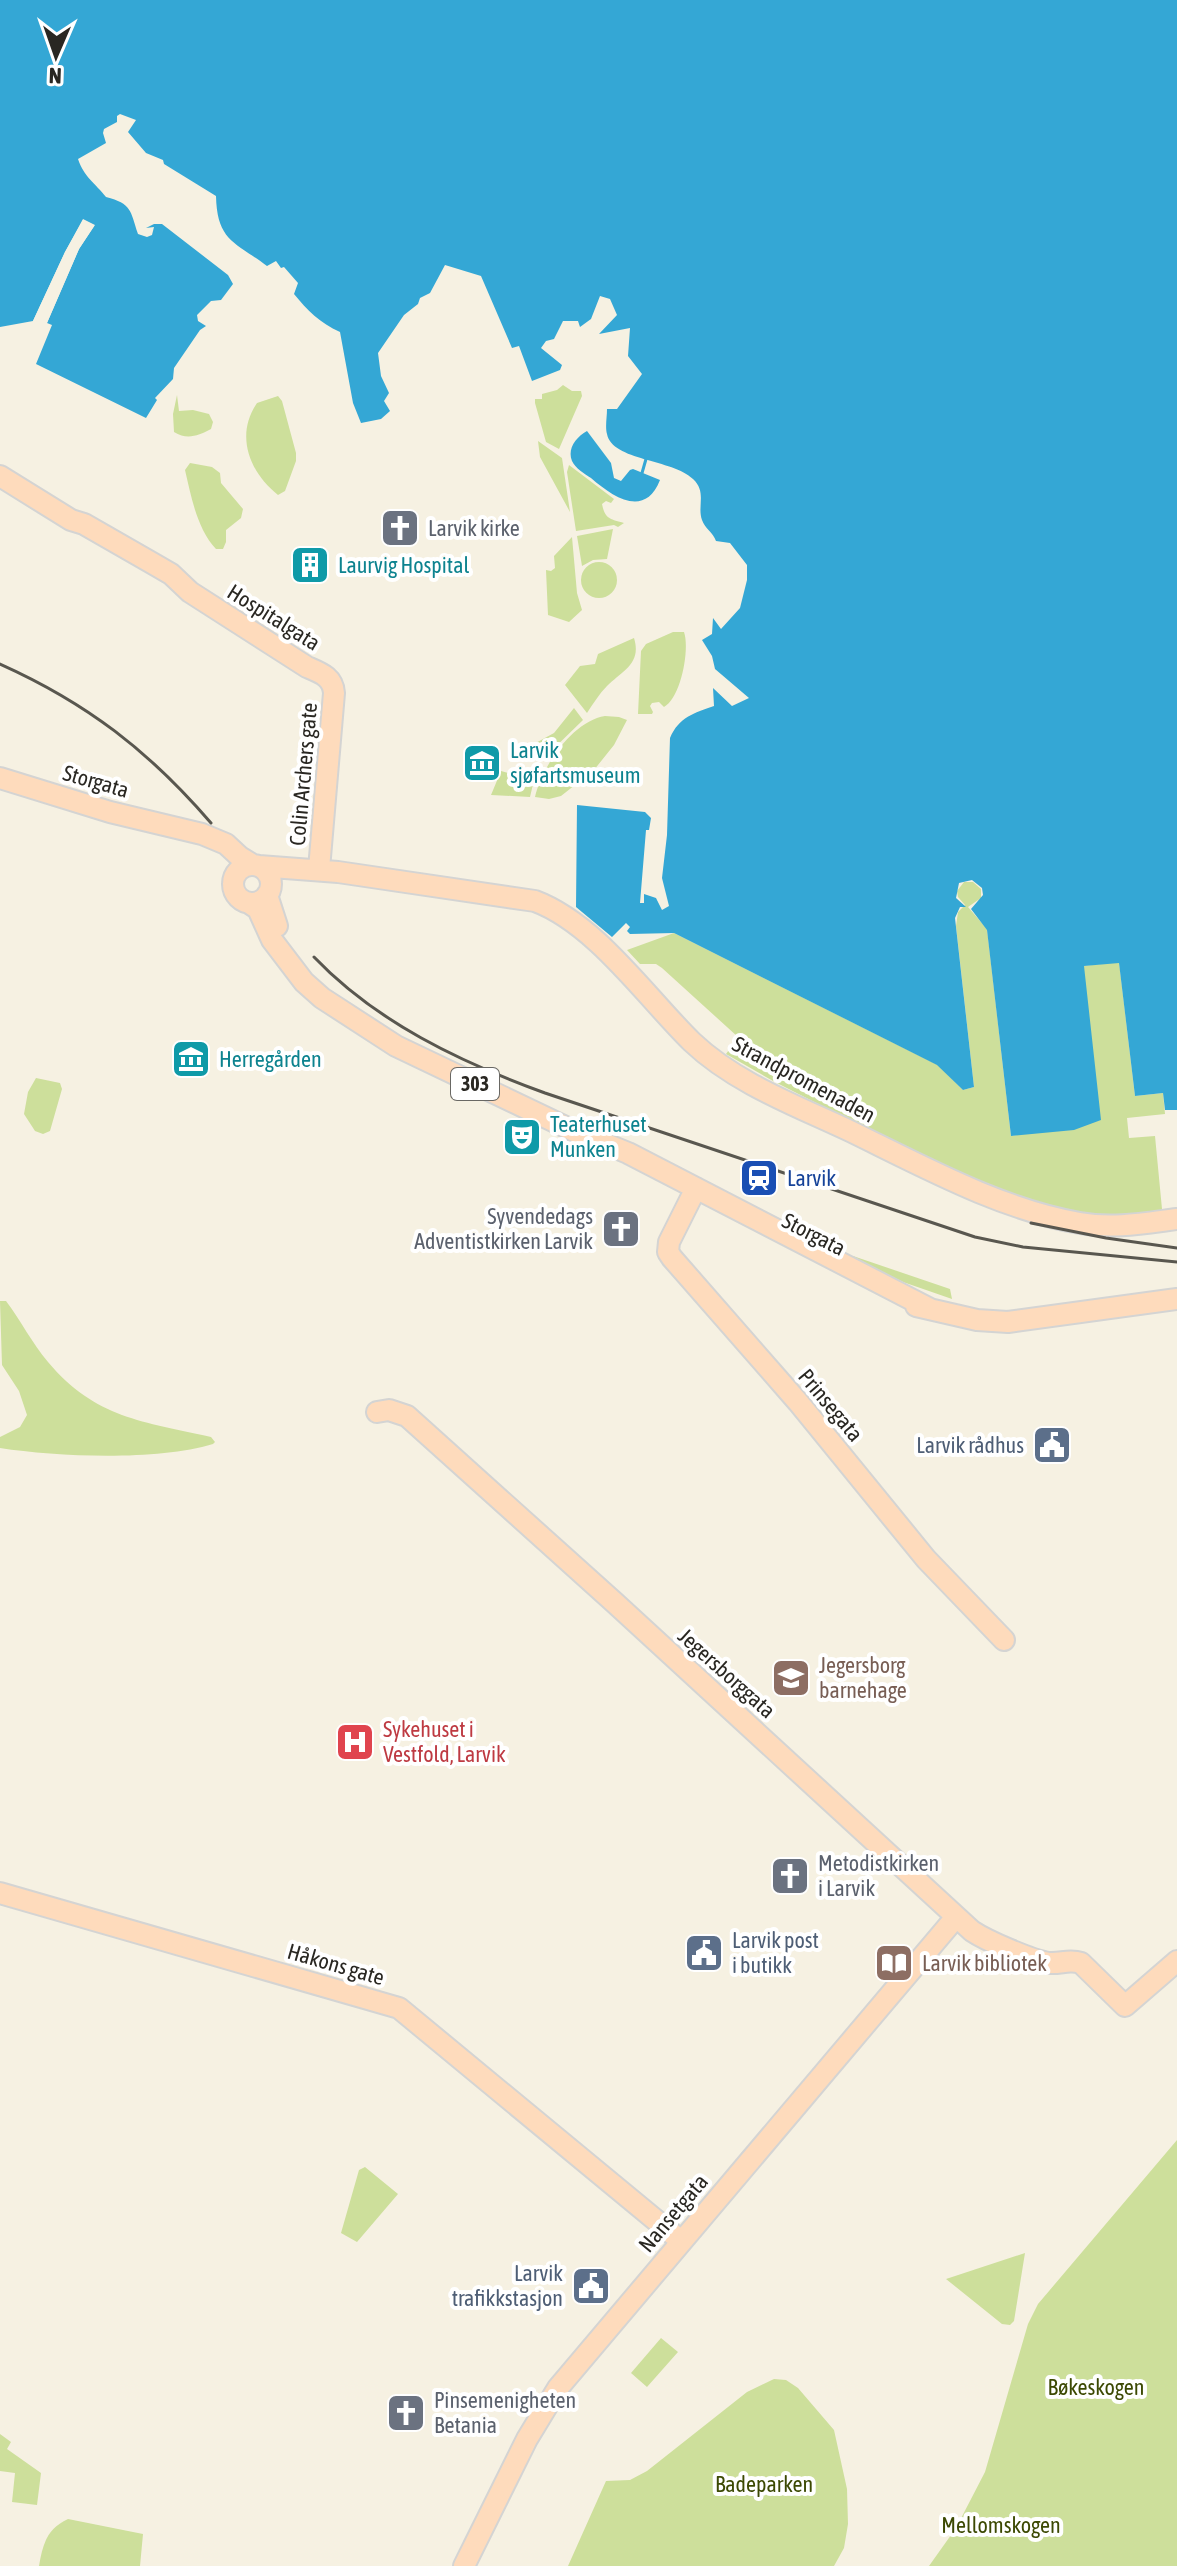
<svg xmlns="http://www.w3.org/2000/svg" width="1177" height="2566" font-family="'Asap Condensed',sans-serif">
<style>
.green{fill:#cddf9b}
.water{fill:#34a7d5}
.pier{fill:#f6f1e2}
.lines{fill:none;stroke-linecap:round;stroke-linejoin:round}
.stream{stroke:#34a7d5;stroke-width:3}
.major-casing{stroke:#d4d4d3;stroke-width:24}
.major{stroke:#fedbbc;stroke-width:20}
.rail{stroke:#59574f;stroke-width:3}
.labels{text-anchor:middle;stroke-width:8;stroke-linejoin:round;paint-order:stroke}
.shield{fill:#fff;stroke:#696864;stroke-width:2}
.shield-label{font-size:20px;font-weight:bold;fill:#292722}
.worship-label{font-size:22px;fill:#5b616d;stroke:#fff;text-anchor:start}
.culture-label{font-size:22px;fill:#0d838f;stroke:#fff;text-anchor:start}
.street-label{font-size:22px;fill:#292722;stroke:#fff}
.transit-label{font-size:22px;fill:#164399;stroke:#fff;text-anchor:start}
.service-label{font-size:22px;fill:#4e5e75;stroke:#fff;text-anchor:end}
.education-label{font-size:22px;fill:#785e54;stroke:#fff;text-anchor:start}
.health-label{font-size:22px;fill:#be3a42;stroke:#fff;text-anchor:start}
.park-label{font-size:22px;fill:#3c4903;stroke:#fff}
</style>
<rect width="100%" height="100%" fill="#f6f1e2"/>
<path class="green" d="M563 385 572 391H581L582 396 559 449 546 442 535 403V399H542V394L557 390Z
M177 395 179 411 193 410 209 414 213 422 211 429C198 436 187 440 174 432L173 414Z
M278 396 282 401 296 453V461L285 491 278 495C249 472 235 435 257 403Z
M538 441 562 458 570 512 540 457Z
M190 463 212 467 220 473 221 483 243 509 241 518 226 530V542L223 549H216C197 529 191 496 185 470Z
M569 465 614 499 611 503 606 501 602 504C605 519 610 519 624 523L618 527 614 525 576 531 567 472Z
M613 529 607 559 593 560 582 566 577 536Z
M572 537 577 593 582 610 569 622 548 615 546 570 551 571 555 568 554 556Z
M581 580a18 18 0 1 1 36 0a18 18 0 1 1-36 0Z
M673 632H684C690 649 681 698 664 707L659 702 652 703 650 706 653 712 652 714H638L641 651 646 644Z
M634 638C642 664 622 671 607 686 599 694 593 704 587 713L565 685 580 666 595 664 598 654Z
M574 708 583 720 544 758 521 751 554 733Z
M605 716 619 717 627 720 614 745 594 770 561 796 549 799 535 797C542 766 573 721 605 716Z
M501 771 534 780 530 797 491 795Z
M964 882H973L981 889V898L968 907 987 929 1011 1136 1100 1120 1083 966 1119 962 1135 1096 1163 1093 1165 1114 1127 1118 1129 1138 1155 1136 1162 1209 1160 1215 1100 1216 1051 1209 946 1169 773 1081 726 1054 738 1037 662 968 656 964H640L627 950 674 933 938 1065 963 1090 974 1087 956 926 958 912 965 905 958 897 957 891Z
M36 1078 60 1083 62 1089 50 1131 43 1134 35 1131 24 1114 28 1092Z
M853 1256 950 1289 952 1299 903 1282 853 1258Z
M0 1301H6C21 1321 32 1343 48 1362 95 1418 144 1422 211 1437L215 1442 213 1444C157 1461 58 1457 0 1448V1437L20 1427 27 1415 19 1391 2 1365Z
M1177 2140V2566H929L956 2528 985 2472 1028 2324 1038 2304Z
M365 2167 398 2194 357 2242 341 2233 359 2170Z
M1025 2253 1014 2321 1010 2325 1002 2324 946 2279Z
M661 2338 678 2352 647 2387 631 2373Z
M774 2379 786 2380 798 2388 834 2430 847 2489 848 2524 844 2548 834 2566H568L606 2481 630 2480 647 2471 747 2392Z
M0 2434 11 2442 7 2449 41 2473 37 2505 12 2502 15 2473 0 2471Z
M68 2519 143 2534 140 2566H39C43 2543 47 2529 68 2519Z"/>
<path class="water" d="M0 0H1177V1110H1165L1163 1093 1135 1096 1119 963 1084 966 1101 1120 1074 1130 1011 1136 987 930 971 909 983 895 982 888 972 880 959 883 956 898 966 907H960L955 918 974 1087 963 1090 937 1065 674 933 630 934 627 931 630 927 626 923 612 937 576 907 577 805 645 812 651 818 649 830H646L640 903H644V894L656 898 662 910 669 906 662 878 667 835 670 738C679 717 694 713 714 706L713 688 732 706 749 698 715 669 712 656 702 640 712 634 713 618 721 629 740 608 747 580V565L730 543 716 541C713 532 705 529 702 520 697 506 707 492 693 479 673 459 612 461 607 434 605 427 607 417 607 409H617L642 374 628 356 630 328 599 334 617 315 610 299 600 296 591 319 580 327 578 321H563L554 339 546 341 541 348 562 365 560 370 532 381 519 346 512 348 481 276 445 265 430 293 420 298 418 304 404 315 378 353 381 376 389 393 384 401 390 411 381 419 361 423 353 403 340 332C320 323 307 310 294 294L298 283 284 267 281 268 276 261 267 266C235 242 217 241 216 196L164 164 163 160 146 153 128 132 136 120 120 114 117 116V122L104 129 103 133 106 143 78 159C84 177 95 183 106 197 132 204 130 210 138 234L147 237 152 235 154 227 146 228 154 224H162L228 275 233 284 221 300 211 301 197 315 198 321 206 326 200 330 174 368 173 379 155 398 157 400 146 418 36 364 52 325 47 323 79 249 94 226 83 220 65 252 33 321 0 327Z
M587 431 611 463 614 478 621 481 630 470 633 469 660 480C645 518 614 498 591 478 585 474 575 468 572 461 567 449 576 437 587 431Z"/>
<path class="pier" d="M83 219 95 225 79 249 47 323 43 322 76 248 89 227 85 224 68 254 38 322 33 321 65 252Z"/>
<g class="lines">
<path class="stream" d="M642 473 646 459"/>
<g class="major-casing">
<path id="major" d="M0 476 71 520 84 524 152 563 171 574 190 592 307 667C321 673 333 677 334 693L319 869
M0 778 110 812 202 834 226 844 240 857 253 865
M233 884a19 19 0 1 1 38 0a19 19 0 1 1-38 0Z
M259 866 338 872 535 901C596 924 646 997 692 1042 735 1083 797 1106 850 1131 922 1166 1002 1210 1080 1223 1113 1229 1145 1223 1177 1219
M267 895 277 926
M249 903 258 909 272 940 304 982 322 998 396 1046 574 1131 628 1153 930 1309
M696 1188 669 1242 668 1252 672 1258 798 1402 926 1559 1004 1640
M916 1306 977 1320 1008 1322 1177 1299
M377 1412 389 1410 407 1416 615 1603 972 1931C987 1941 1031 1960 1049 1963 1061 1964 1069 1959 1081 1963L1125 2006 1177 1961
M0 1893 399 2008 681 2241
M464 2566 527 2439 558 2388 956 1917"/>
</g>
<use href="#major" class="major"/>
<path class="rail" d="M0 664C87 703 149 751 211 823
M314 957C376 1022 460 1062 545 1093L975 1237 1023 1247 1177 1262
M1031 1223 1106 1238 1177 1248"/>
</g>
<defs>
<g id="church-square" transform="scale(2)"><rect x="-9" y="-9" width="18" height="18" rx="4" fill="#6b7280" stroke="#fff"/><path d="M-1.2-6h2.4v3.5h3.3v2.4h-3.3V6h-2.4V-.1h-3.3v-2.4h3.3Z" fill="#fff"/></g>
<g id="building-square" transform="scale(2)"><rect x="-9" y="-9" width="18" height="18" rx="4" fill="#0f9aa8" stroke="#fff"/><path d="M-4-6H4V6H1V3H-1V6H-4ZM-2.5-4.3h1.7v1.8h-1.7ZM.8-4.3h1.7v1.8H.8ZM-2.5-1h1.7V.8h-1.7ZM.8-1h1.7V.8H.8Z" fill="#fff"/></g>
<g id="museum-square" transform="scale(2)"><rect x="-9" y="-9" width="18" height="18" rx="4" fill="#0f9aa8" stroke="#fff"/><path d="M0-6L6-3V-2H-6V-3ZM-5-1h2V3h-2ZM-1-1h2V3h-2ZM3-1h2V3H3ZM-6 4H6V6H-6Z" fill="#fff"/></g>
<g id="theatre-square" transform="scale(2)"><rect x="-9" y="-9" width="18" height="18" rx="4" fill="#0f9aa8" stroke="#fff"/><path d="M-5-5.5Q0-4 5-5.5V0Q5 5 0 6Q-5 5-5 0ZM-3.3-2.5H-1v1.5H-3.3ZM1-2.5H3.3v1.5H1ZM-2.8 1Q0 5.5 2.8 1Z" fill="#fff"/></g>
<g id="station-square" transform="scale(2)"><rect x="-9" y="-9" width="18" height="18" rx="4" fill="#1a4fb4" stroke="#fff"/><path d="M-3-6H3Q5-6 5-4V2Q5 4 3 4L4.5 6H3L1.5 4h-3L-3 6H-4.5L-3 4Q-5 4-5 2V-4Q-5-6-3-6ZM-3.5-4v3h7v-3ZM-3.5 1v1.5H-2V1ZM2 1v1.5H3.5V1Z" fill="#fff"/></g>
<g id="civic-square" transform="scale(2)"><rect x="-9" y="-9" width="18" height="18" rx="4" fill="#5c6f8a" stroke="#fff"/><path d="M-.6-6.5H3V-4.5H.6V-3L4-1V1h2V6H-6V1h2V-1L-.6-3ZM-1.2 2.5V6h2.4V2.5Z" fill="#fff"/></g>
<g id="school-square" transform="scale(2)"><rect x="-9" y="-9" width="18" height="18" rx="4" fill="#8d6e63" stroke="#fff"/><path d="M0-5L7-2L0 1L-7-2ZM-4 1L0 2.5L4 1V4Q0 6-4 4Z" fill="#fff"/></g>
<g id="hospital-square" transform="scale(2)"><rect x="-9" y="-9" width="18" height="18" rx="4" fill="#e0444e" stroke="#fff"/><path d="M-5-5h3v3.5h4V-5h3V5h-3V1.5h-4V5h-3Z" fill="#fff"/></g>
<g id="library-square" transform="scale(2)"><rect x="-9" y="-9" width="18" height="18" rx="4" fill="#8d6e63" stroke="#fff"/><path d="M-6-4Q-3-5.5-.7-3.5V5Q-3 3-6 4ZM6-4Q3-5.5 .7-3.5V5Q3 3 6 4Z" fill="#fff"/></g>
</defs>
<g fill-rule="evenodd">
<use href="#church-square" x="400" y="528"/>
<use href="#building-square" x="310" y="565"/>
<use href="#museum-square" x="482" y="763"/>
<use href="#museum-square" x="191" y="1059"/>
<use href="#theatre-square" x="522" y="1137"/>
<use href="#station-square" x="759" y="1178"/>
<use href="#church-square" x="621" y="1229"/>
<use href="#civic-square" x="1052" y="1445"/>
<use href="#school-square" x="791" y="1678"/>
<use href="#hospital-square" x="355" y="1742"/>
<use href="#church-square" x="790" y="1876"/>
<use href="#civic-square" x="704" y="1953"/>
<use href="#library-square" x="894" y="1963"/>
<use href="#civic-square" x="591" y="2286"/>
<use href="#church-square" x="406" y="2413"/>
</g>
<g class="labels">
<rect class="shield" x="451" y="1068" width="48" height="32" rx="6"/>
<g class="shield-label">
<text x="475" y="1091">303</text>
</g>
<g class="worship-label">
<text x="428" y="536">Larvik kirke</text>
<text x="593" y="1224" text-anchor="end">Syvendedags<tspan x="593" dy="25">Adventistkirken Larvik</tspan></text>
<text x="818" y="1871">Metodistkirken<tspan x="818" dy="25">i Larvik</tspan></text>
<text x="434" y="2408">Pinsemenigheten<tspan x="434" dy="25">Betania</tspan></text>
</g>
<g class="culture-label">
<text x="338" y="573">Laurvig Hospital</text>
<text x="510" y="758">Larvik<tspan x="510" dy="25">sjøfartsmuseum</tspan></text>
<text x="219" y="1067">Herregården</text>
<text x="550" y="1132">Teaterhuset<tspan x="550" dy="25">Munken</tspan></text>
</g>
<g class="street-label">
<text transform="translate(274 617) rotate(32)" y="8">Hospitalgata</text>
<text transform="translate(303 774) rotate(-85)" y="8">Colin Archers gate</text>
<text transform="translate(96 781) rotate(16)" y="8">Storgata</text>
<text transform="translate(804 1079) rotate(28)" y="8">Strandpromenaden</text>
<text transform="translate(814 1234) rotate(27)" y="8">Storgata</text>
<text transform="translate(831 1405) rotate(50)" y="8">Prinsegata</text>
<text transform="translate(727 1673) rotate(42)" y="8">Jegersborggata</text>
<text transform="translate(336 1964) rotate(16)" y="8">Håkons gate</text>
<text transform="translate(673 2213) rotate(-50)" y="8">Nansetgata</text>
</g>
<g class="transit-label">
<text x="787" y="1186">Larvik</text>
</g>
<g class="service-label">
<text x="1024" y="1453">Larvik rådhus</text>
<text x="732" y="1948" text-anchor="start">Larvik post<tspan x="732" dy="25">i butikk</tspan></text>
<text x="563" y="2281">Larvik<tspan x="563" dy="25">trafikkstasjon</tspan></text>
</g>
<g class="education-label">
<text x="819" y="1673">Jegersborg<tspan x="819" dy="25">barnehage</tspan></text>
<text x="922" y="1971">Larvik bibliotek</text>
</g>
<g class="health-label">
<text x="383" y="1737">Sykehuset i<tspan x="383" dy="25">Vestfold, Larvik</tspan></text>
</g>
<g class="park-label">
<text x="1096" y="2395">Bøkeskogen</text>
<text x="764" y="2492">Badeparken</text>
<text x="1001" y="2533">Mellomskogen</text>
</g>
</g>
<g transform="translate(56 56) rotate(182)" stroke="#ffffff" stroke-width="6" paint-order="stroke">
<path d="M0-6L14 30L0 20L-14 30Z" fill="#292722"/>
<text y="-12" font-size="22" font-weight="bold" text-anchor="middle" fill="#292722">N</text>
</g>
</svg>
